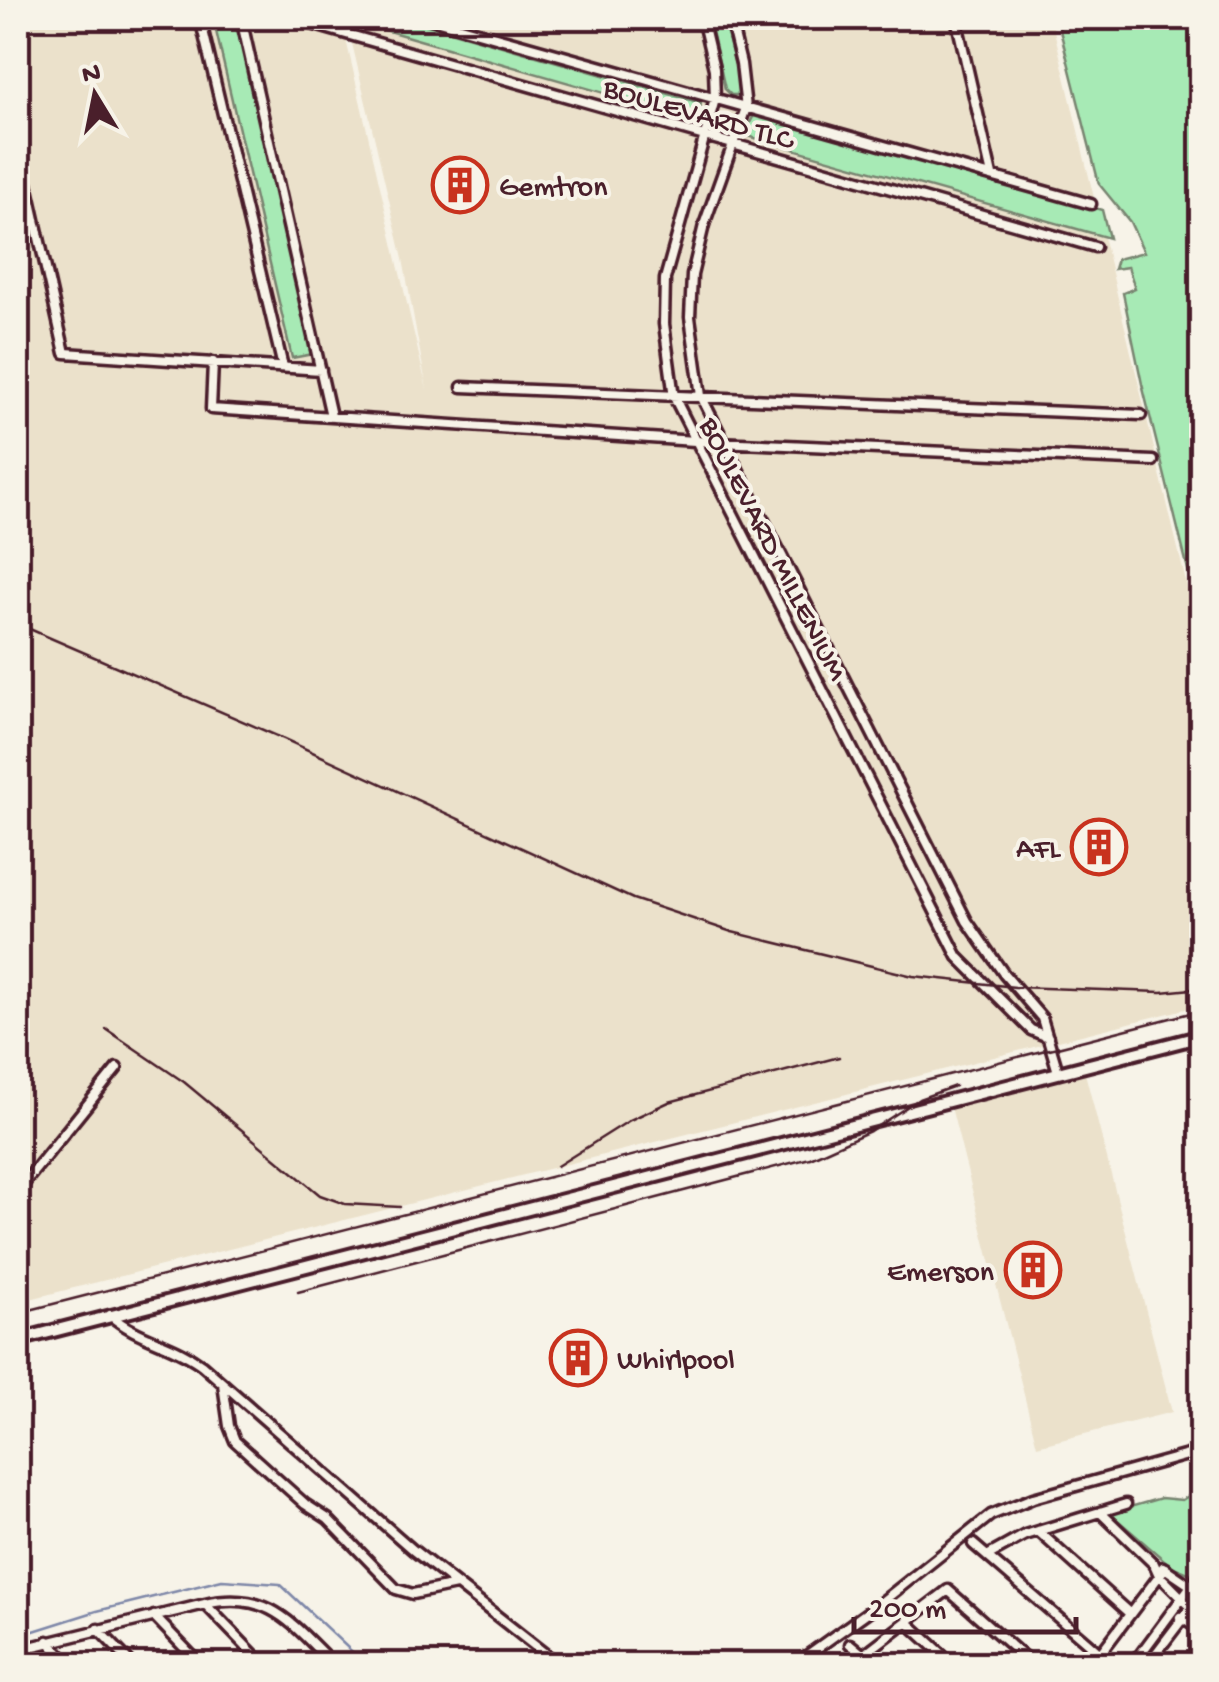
<svg xmlns="http://www.w3.org/2000/svg" width="1219" height="1682" font-family="'Gochi Hand',sans-serif">
<style>
.built{fill:#ebe1cb}
.green{fill:#a7eab5;stroke:#788470;stroke-width:2.5}
.lines{fill:none;stroke-linecap:round;stroke-linejoin:round}
.stream{stroke:#7e87a8;stroke-width:2.5}
.street-casing{stroke:#4a1f2b;stroke-width:15}
.secondary-casing{stroke:#4a1f2b;stroke-width:18}
.street{stroke:#f7f3e8;stroke-width:8}
.secondary{stroke:#f7f3e8;stroke-width:10}
.rail{stroke:#4a1f2b;stroke-width:2.5}
.labels{text-anchor:middle;stroke-width:8;stroke-linejoin:round;paint-order:stroke}
.street-label{font-size:30px;fill:#4a1f2b;stroke:#f7f3e8}
.poi-label{font-size:30px;fill:#4a1f2b;stroke:#f7f3e8;text-anchor:start}
</style>
<rect width="100%" height="100%" fill="#f7f3e8"/>
<filter id="ink" filterUnits="userSpaceOnUse"><feTurbulence type="fractalNoise" baseFrequency=".01" numOctaves="2"/><feDisplacementMap in="SourceGraphic" scale="20" xChannelSelector="R" yChannelSelector="G"/><feConvolveMatrix kernelMatrix="1 2 1 2 8 2 1 2 1" color-interpolation-filters="sRGB"/></filter>
<g filter="url(#ink)">
<path class="built" d="M18 18H341L427 390 403 259 346 18H1051L1201 645V1005L18 1302Z
M1085 1073 1172 1412 1037 1446 951 1107Z"/>
<path class="green" d="M213 18H237L313 354 292 358Z
M343 18H404L701 103 698 120Z
M709 18H723L740 84 738 95H731L725 89Z
M1057 18H1201V622L1142 384 1123 293 1135 288 1128 267 1114 269 1117 259 1144 252 1130 222 1099 184Z
M755 113 1102 210 1109 238 744 135Z
M1200 1489 1201 1562 1191 1574 1171 1566 1113 1516 1116 1511 1161 1498 1182 1500Z"/>
<g class="lines">
<path class="stream" d="M18 1636 97 1611 222 1580 280 1584 365 1664"/>
<g class="street-casing">
<path id="street" d="M200 18 283 367
M241 18 331 416
M290 18 1095 247
M428 18 1091 204
M702 18 714 69 715 99 665 279 664 324 674 397 958 957 1031 1030 1048 1037
M730 18 741 64 746 108 704 225 692 275 690 317 701 396 967 921 1004 974 1042 1018 1058 1072
M956 18 992 175
M18 144 65 353 321 370
M213 362 211 409 695 441 1153 461
M462 387 1141 415
M18 1191 117 1068
M110 1315C137 1339 173 1343 202 1365L413 1550 558 1664
M223 1384 229 1426 235 1441 305 1504 328 1519 396 1589 413 1594 456 1585
M1201 1483H1202
M1100 1512 1154 1564 1159 1575 1202 1618
M1038 1531 1129 1613
M973 1544 1112 1664
M987 1556 1025 1535 1126 1504
M1163 1567 1191 1586
M205 1604 263 1664
M154 1616 200 1664
M1180 1617 1202 1631
M907 1622 953 1664
M98 1629 132 1664
M48 1641 69 1664
M850 1644 874 1664
M18 1650 205 1604C269 1590 291 1623 333 1664
M1100 1654 1165 1568
M863 1655 948 1590 1032 1664
M795 1664 883 1601 991 1515 1033 1498 1202 1451
M1133 1664 1202 1571
M1148 1664 1202 1593
M1192 1664 1202 1649"/>
</g>
<g class="secondary-casing">
<path id="secondary" d="M18 1340 1202 1036"/>
</g>
<use href="#street" class="street"/>
<use href="#secondary" class="secondary"/>
<path class="rail" d="M18 624 284 739 633 899 732 932 913 976 1015 987 1162 992 1202 988
M106 1029 184 1082 320 1195 345 1204 400 1207
M557 1166 630 1120 669 1102 839 1057
M298 1292 810 1158 870 1131 919 1099 955 1086
M18 1313 1202 1010"/>
</g>
</g>
<defs>
<g id="building-ring" transform="scale(2.875)"><circle r="9.5" fill="#f7f3e8" stroke="#c8321e" stroke-width="1.5"/><path d="M-4-6H4V6H1V3H-1V6H-4ZM-2.5-4.3h1.7v1.8h-1.7ZM.8-4.3h1.7v1.8H.8ZM-2.5-1h1.7V.8h-1.7ZM.8-1h1.7V.8H.8Z" fill="#c8321e"/></g>
</defs>
<g fill-rule="evenodd">
<use href="#building-ring" x="460" y="185"/>
<use href="#building-ring" x="1099" y="847"/>
<use href="#building-ring" x="1033" y="1270"/>
<use href="#building-ring" x="578" y="1358"/>
</g>
<g class="labels">
<g class="street-label">
<text transform="translate(699 112) rotate(16)" y="10">BOULEVARD TLC</text>
<text transform="translate(775 548) rotate(63)" y="10">BOULEVARD MILLENIUM</text>
</g>
<g class="poi-label">
<text x="499" y="195">Gemtron</text>
<text x="1060" y="857" text-anchor="end">AFL</text>
<text x="994" y="1280" text-anchor="end">Emerson</text>
<text x="617" y="1368">Whirlpool</text>
</g>
</g>
<rect width="1219" height="1682" fill="none" stroke="#f7f3e8" stroke-width="60"/>
<rect x="30" y="30" width="1159" height="1622" fill="none" stroke="#4a1f2b" stroke-width="4" filter="url(#ink)"/>
<g transform="translate(95 95) rotate(350)" stroke="#f7f3e8" stroke-width="8" paint-order="stroke">
<path d="M0-8L18 38L0 25L-18 38Z" fill="#4a1f2b"/>
<text y="-15" font-size="28" font-weight="bold" text-anchor="middle" fill="#4a1f2b">N</text>
</g>
<path d="M854 1617v15h222v-15" fill="none" stroke="#4a1f2b" stroke-width="5"/>
<text x="869" y="1617" font-size="30" fill="#4a1f2b" stroke="#f7f3e8" stroke-width="8" paint-order="stroke">200 m</text>
</svg>
